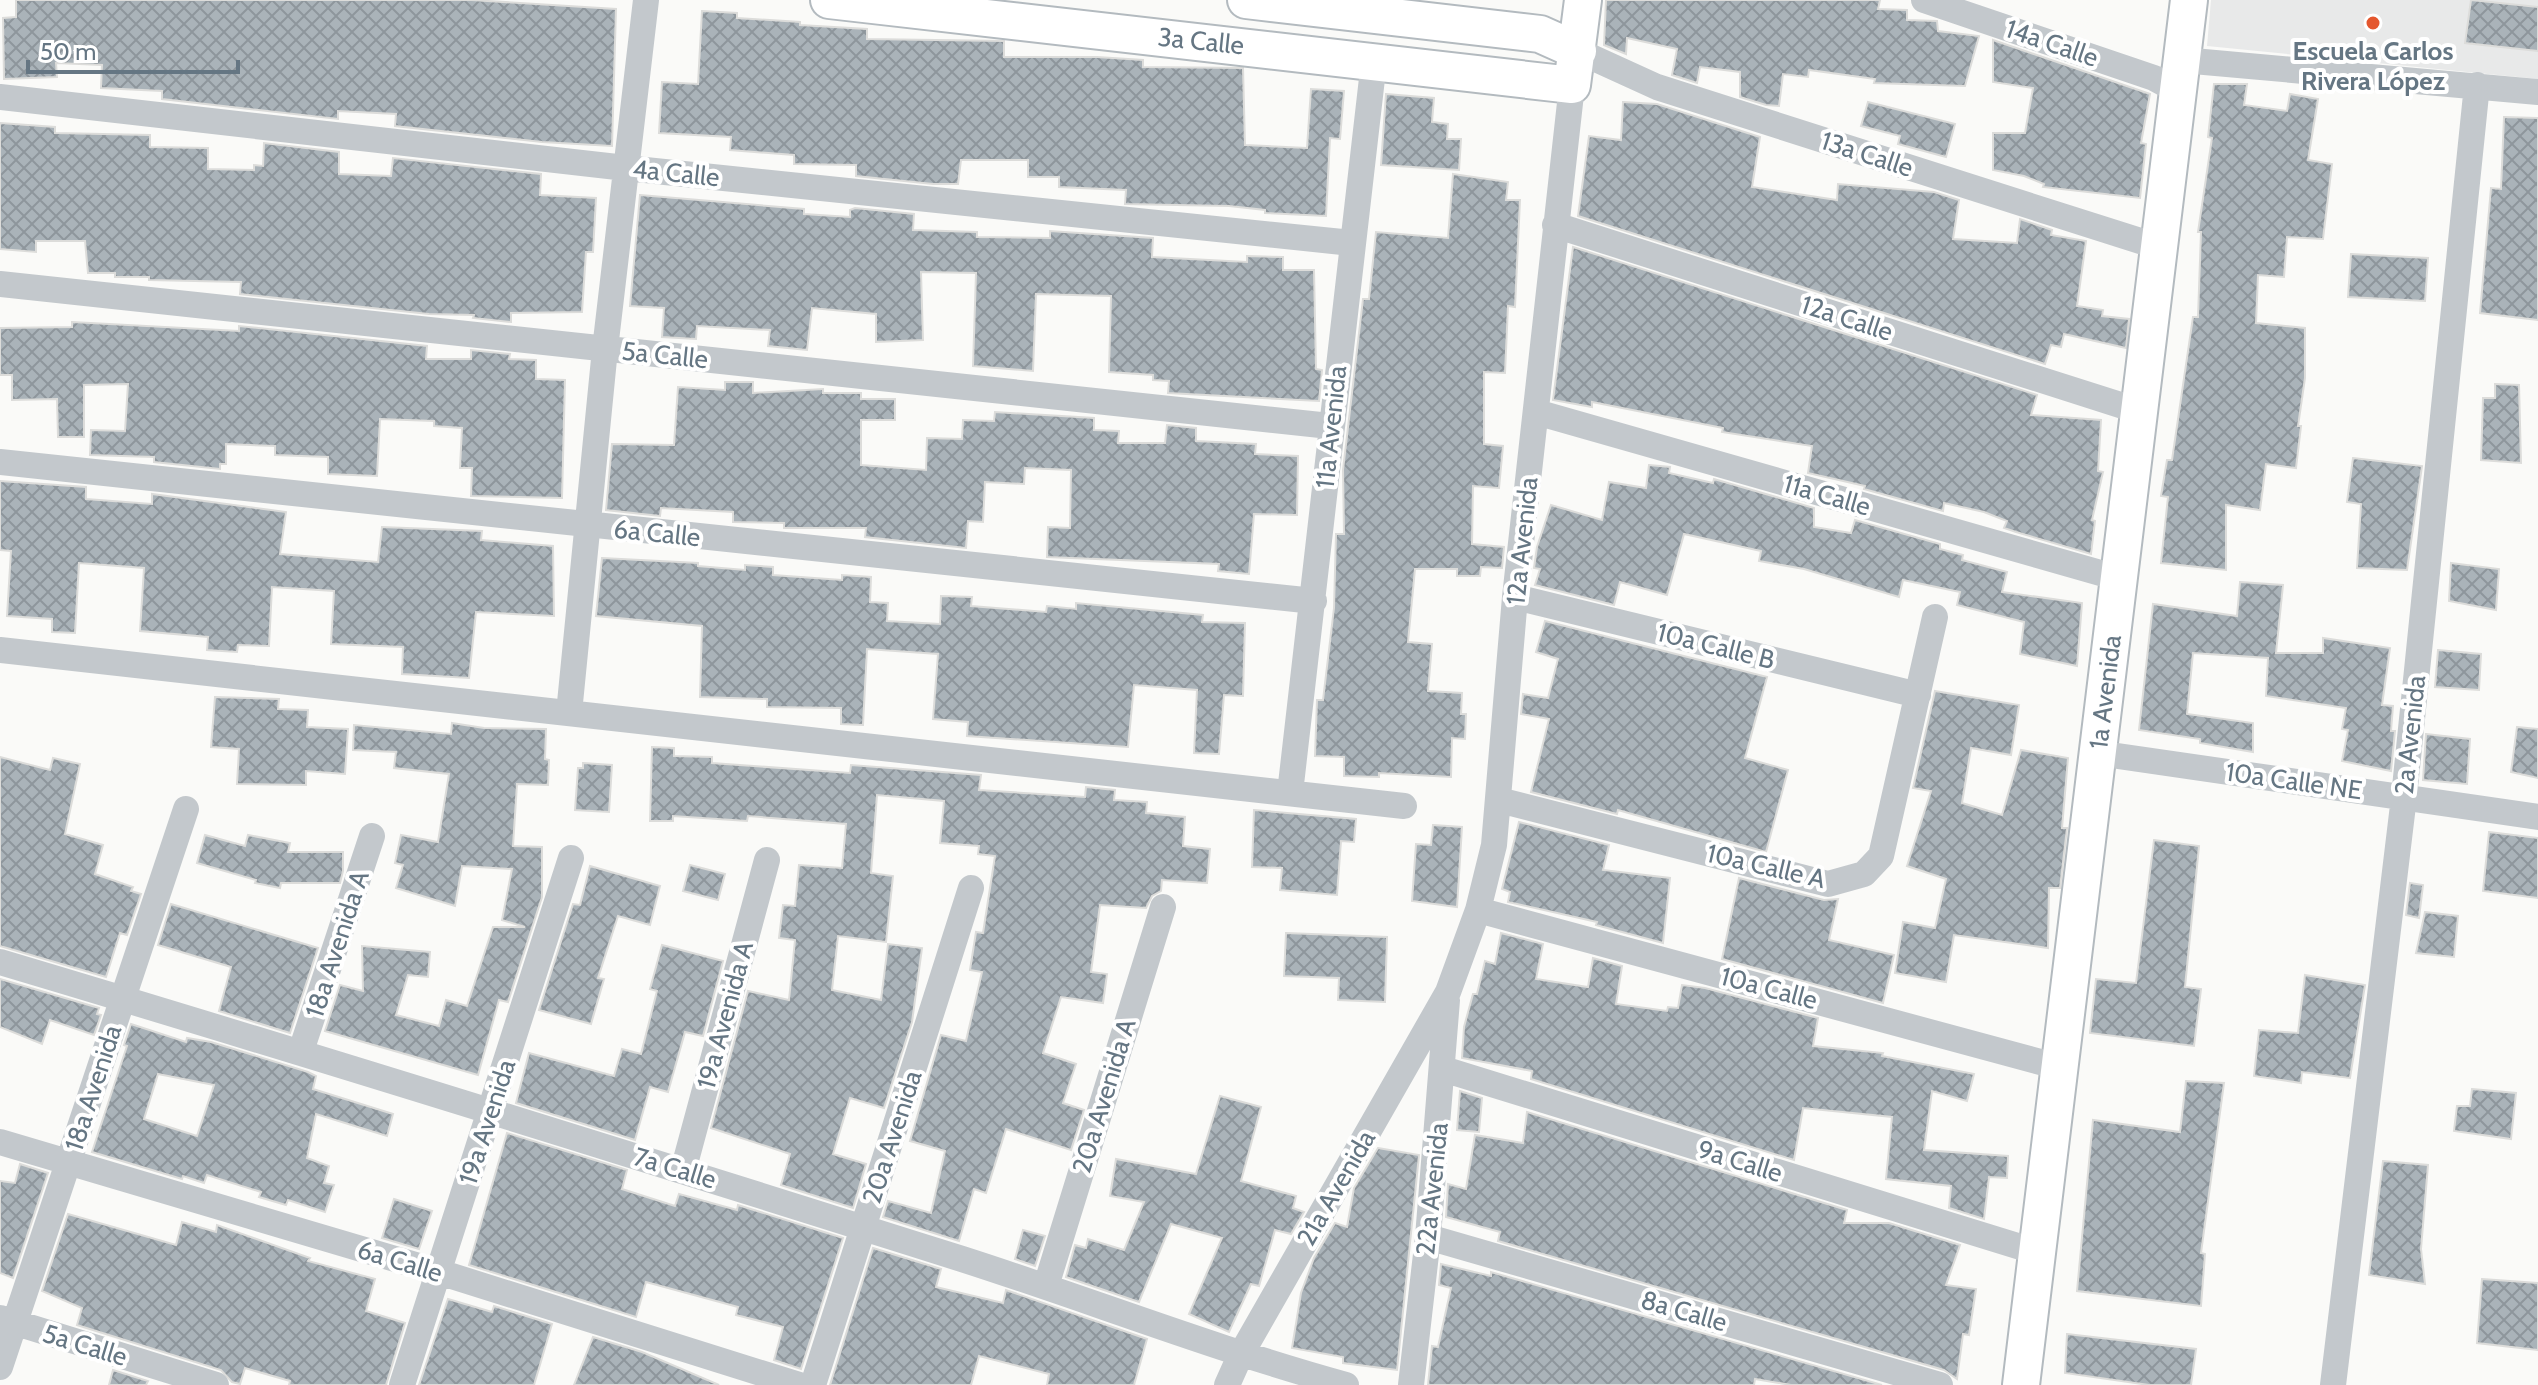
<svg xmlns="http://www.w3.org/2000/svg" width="2538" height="1385" font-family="Cabin,sans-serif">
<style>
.built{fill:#e8e9e9}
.building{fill:url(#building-cross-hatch);stroke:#dcdcda;stroke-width:2;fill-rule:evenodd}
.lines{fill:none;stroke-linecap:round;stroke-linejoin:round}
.secondary-casing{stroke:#b3babf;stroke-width:40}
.street{stroke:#c3c8cc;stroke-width:26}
.secondary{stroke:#fff;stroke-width:36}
.poi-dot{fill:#e4572e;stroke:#fff;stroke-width:3}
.labels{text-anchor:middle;stroke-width:8;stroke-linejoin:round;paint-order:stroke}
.street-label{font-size:26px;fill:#657683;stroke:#fff}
.poi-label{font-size:26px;font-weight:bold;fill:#657683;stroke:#fff}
</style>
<defs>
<pattern id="building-cross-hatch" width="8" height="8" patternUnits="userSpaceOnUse" patternTransform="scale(2)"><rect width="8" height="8" fill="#aab3b9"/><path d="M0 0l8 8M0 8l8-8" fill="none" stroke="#8e969c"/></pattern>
</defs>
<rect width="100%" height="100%" fill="#fafaf8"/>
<path class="built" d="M2211 0H2538V79L2207 46Z"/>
<path class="building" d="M16 0H472L616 9 612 146 542 142 395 126 396 114 338 111V119L162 99V91L101 88 102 65 56 63 57 77 4 79 3 18 16 17Z
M1606 0H1880L1878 9 1907 10V20L1937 21 1938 31 1979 36 1965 86 1874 83 1875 79 1809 70 1808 77 1783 74 1779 106 1766 105 1740 97V72L1700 67 1697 83 1672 75 1677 49 1627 38 1626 54 1604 45Z
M2471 0 2538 7V51L2465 43Z
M702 11 737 13V18L800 22V25L867 29V39L1004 41V57H1097L1143 60V67L1243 68 1245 145 1307 148 1311 89 1344 91 1340 139 1330 138 1326 216 1265 213V210L1229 206 1125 204 1126 190 1059 187V177H1028V160H961L958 184H933L856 176V165L794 164V155L730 150 731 137 659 133 662 82 698 84Z
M1993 40 2150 94 2141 143 2146 144 2140 198 2043 187 2044 184 2024 176 1993 170V133H2025L2033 88 1993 82Z
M2214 84H2247L2244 105 2287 111 2290 94 2318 99 2308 160 2332 164 2323 239 2287 237 2284 277 2258 275 2256 323 2305 328V378L2298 426H2301L2296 468 2266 464 2260 510 2226 505V570L2161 563 2168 497 2161 496 2167 460H2172L2193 317H2198L2201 232H2198L2212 138 2208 137Z
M1386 94 1434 98 1432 122 1448 124 1447 139H1461L1459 170 1381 165Z
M1623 102 1657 104 1760 137 1752 187 1837 200 1838 184 1934 192 1959 200 1953 239 2017 243 2020 219 2052 230 2051 235 2086 241 2077 306 2103 310 2102 316 2129 319 2126 348 2064 334 2061 347 2051 345 2045 364 1578 216 1589 136 1621 140Z
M1868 102 1955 124 1946 157 1898 144 1900 136 1861 126Z
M2504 117 2538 118V320L2480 313 2491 188 2501 189Z
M0 123 55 127V133L150 135V147L208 148V169L254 170V165L263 166 264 143 339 152V174L391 176 393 158 541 174 540 195 596 198 593 252H586L582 312 511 313V322L473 318 474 315 429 314 240 294 241 282 149 280V277H115V273H88L85 241H36V252L0 249Z
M1453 174 1508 182 1506 200H1520L1515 307 1508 306 1505 373 1484 372V444L1503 446 1499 488 1473 486 1472 544 1504 547 1502 568 1481 567 1480 576H1457V569H1415L1408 642 1432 644 1428 691 1462 693 1461 714H1466L1465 739 1452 738 1451 777 1379 773V777L1344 776V757L1315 756 1317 700H1323L1334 608 1336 534H1344L1343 470 1363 299H1369L1376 232 1448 238Z
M640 195 804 209V214L850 217V210L855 208 914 214 913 230 977 232V237L1050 238V231L1153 238 1152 257 1247 262V256L1283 257V270H1314L1316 369 1322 370 1319 401 1168 393 1169 381 1153 380V375L1109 372 1111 296 1036 294 1033 371 973 366 976 273 921 272 923 340 876 342V314L812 308 807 350 768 346 770 330 697 326 696 339 662 337 664 308 630 306Z
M1573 247 2037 395 2031 415 2101 420 2098 471 2103 472 2092 520 2095 521 2091 554 2016 532 2004 528 2007 521 1984 512 1944 503 1943 511 1864 489 1865 486 1808 473 1812 446 1722 432 1723 428 1592 402V407L1553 400Z
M2351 254 2428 258 2425 301 2348 297Z
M72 322 239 331V326L427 346 426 359H471V350L510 354 509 359 536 360V379L565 380 562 498 471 496 472 468H460L462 428 434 426V421L380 419 377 476 328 474V457L275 455V446L226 444V464H220V469L154 462V457L90 455 91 430 125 431 128 384 84 385V437H58L57 399 12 400V375H0V328L72 327Z
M725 382H753V393L823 389V393H861V399H895V420H861V465L926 470 927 438 962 439 963 420 994 421 995 412 1094 418V430L1119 431 1118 443H1165L1167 425 1196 428V441L1256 444 1255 454 1298 456 1297 515 1254 514 1249 574 1218 571 1219 564 1047 557 1048 527 1070 528 1071 470 1025 468 1024 484 985 482 983 522 968 521 966 548 865 537 866 528H784V523L733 522V512L661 508 660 516 606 510 612 444 674 445 678 387 725 390Z
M2495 384 2519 385 2521 463 2481 460 2483 398H2495Z
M2353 458 2422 466 2407 570 2357 568 2361 504 2347 502Z
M1649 465 1670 467 1669 473 1713 483 1714 479 1814 508V527L1851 533 1855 520 1940 544V549L1963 555 1962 560 2007 572 2002 592 2082 603 2077 666 2020 654 2024 622 1957 605 1960 592 1903 580 1899 597 1804 569 1759 561 1761 551 1684 534 1667 595 1620 582 1614 605 1535 585 1540 569 1534 568 1537 547 1551 505 1602 520 1609 482 1646 488Z
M0 481 86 487V499L152 504V494L286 512 280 554 378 562 382 527 482 531 481 540 553 546 554 616 476 612 469 678 402 674 403 647 331 644 334 591 272 587 269 646 238 645 237 652 207 650 208 637 140 631 144 568 79 563 75 633 52 632V619L7 616 11 551 0 550Z
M602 558 698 563V566L745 570V565L773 567V575L842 580V575L871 577 870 602 888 603 887 621 940 624 941 596 972 597 971 606 1046 612 1047 606 1076 609V603L1203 615 1202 622 1245 623 1243 696 1224 695 1219 754 1194 753 1197 690 1134 685 1128 747 967 736 968 722 933 719 938 654 867 649 863 725 841 724V708L767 707V699L700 697 702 626 596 616Z
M2451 563 2499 569 2496 610 2449 601Z
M2240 582 2283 585 2276 653H2323V638L2390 648 2382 705 2393 706 2391 731H2395L2391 771 2342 761 2348 730 2342 729 2346 708 2266 696 2268 658 2193 653 2187 714 2253 723V752L2200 743V739L2139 730 2153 604 2237 616Z
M1545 621 1767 677 1745 758 1788 770 1766 852 1618 810 1617 814 1531 792 1549 719 1521 714 1523 694 1548 698 1558 659 1536 652Z
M2438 650 2481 654 2479 690 2435 687Z
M1935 691 2019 705 2011 755 1971 748 1962 803 2002 815 2021 750 2068 758 2062 828H2067L2060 888H2049L2048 948 1954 935 1946 982 1895 973 1903 922 1935 928 1946 879 1907 866 1931 791 1913 788Z
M215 697 279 699 278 709 308 710 307 727 348 729 345 774 306 771V785L237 784 239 749 211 747Z
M452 723 484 728 546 729 545 759 549 760 548 785 517 784 513 846 542 847V897L508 1002 499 1000 478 1075 325 1031 340 985 363 991 362 946 430 952 428 977 408 975 396 1015 439 1026 446 1000 467 1006 493 927H525L502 920 512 869 462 866 455 906 396 888 403 865 395 863 401 835 438 842 449 774 394 768 396 752 353 750 354 725 451 734Z
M2517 727 2538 729V778L2511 772Z
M2426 734 2470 739 2467 784 2423 780Z
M652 747 674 748V756L712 757V763L850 773 851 765 981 775 979 790 1085 797 1086 787 1115 790 1114 800 1147 802 1146 813 1185 817 1183 846 1210 849 1207 883 1162 880 1161 891 1152 896 1146 908 1100 905 1091 972 1107 974 1103 1003 1061 997 1043 1053 1076 1064 1063 1103 1084 1110 1071 1150 1006 1129 986 1193 974 1189 959 1241 883 1217 888 1201 931 1213 945 1151 910 1141 941 1035 966 1041 982 972 970 970 976 932 983 933 995 856 978 854 979 846 940 843 944 801 877 795 871 873 893 876 886 942 838 936 832 990 881 1000 888 944 922 948 912 1022 884 1108 850 1098 833 1154 866 1164 853 1208 781 1185 790 1154 711 1128 748 991 789 1000 795 940 779 938 783 905 795 906 799 865 842 868 846 824 748 816 747 821 673 816V821H650Z
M0 757 50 770 53 758 80 764 65 834 103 845 95 874 133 887 131 891 141 894 127 935 120 933 106 977 0 946Z
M583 763 612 765 609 812 575 810 578 768H583Z
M1254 810 1356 819 1354 842 1341 841 1337 895 1280 890 1282 868 1252 867Z
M1519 822 1609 845 1603 870 1670 878 1663 943 1596 925 1597 922 1508 902 1510 892 1502 889Z
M1433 825 1462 827 1457 907 1412 901 1416 844 1431 845Z
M2489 832 2538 838V898L2483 891Z
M205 835 245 846 248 835 290 843 288 852H343V871L340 883H281L280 888 255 883 256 880 197 863Z
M2154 840 2199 846 2185 987 2201 989 2194 1046 2090 1033 2096 979 2136 983Z
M690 865 725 874 718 900 683 891Z
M590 866 660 886 650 925 618 916 598 978 604 979 591 1024 539 1010 573 904 580 905Z
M1739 878 1824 900 1838 899 1829 940 1894 955 1883 1003 1722 959Z
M2410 883 2423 885 2419 918 2406 915Z
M171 904 318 948 290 1033 219 1011 231 967 158 945Z
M2425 912 2458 916 2454 957 2416 953Z
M1286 933 1387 937 1385 1002 1338 1000 1339 978 1284 976Z
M1501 933 1543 944 1536 979 1588 987 1593 958 1622 966 1616 1004 1667 1011 1668 1007 1678 1008 1682 985 1705 988 1818 1018 1813 1046 1883 1053 1882 1056 1974 1074 1967 1101 1932 1091 1924 1150 2008 1156 2007 1178 1989 1177 1984 1219 1949 1208 1951 1186 1886 1179 1892 1117 1803 1108 1794 1160 1531 1079 1532 1071 1462 1058 1464 1027 1473 994H1477L1485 961 1495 964Z
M662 945 723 961 703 1036 685 1032 668 1092 650 1087 635 1140 516 1103 529 1053 614 1076 622 1049 641 1054 657 991 650 989Z
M2305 975 2365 985 2350 1078 2302 1072 2301 1083 2254 1076 2259 1030 2298 1033Z
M0 979 99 1008 97 1014 101 1015 94 1035 50 1020 42 1044 0 1027Z
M131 1024 186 1042 187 1038 211 1042 308 1072 316 1076 313 1089 393 1114 387 1136 316 1114 307 1158 329 1166 324 1183 334 1185 325 1212 288 1200 286 1205 259 1197 261 1192 207 1175 204 1183 183 1176 182 1179 92 1152 127 1046 124 1045ZM158 1074 214 1085 197 1136 144 1119Z
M2186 1081 2224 1083 2201 1253 2205 1254 2201 1306 2077 1291 2093 1120 2180 1132Z
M2472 1089 2516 1093 2511 1139 2454 1131 2457 1106H2470Z
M1460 1091 1482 1098 1479 1132 1457 1130Z
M1220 1096 1261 1107 1241 1181 1296 1196 1293 1208 1304 1212 1291 1234 1275 1230 1259 1286 1251 1284 1229 1332 1189 1314 1222 1238 1171 1224 1139 1302 1066 1277 1075 1245 1086 1248 1088 1239 1124 1250 1144 1202 1110 1196 1116 1159 1196 1174Z
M1527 1112 1847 1210 1844 1223H1889L1960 1245 1946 1285 1976 1289 1969 1335 1963 1334 1957 1379 1944 1370 1498 1241 1500 1232 1446 1217 1448 1184 1466 1189 1475 1135 1523 1143Z
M507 1133 627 1170 622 1189 675 1206 679 1194 737 1210 738 1205 843 1238 801 1369 774 1360 783 1327 736 1315 738 1307 646 1282 636 1317 469 1265Z
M1378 1148 1419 1155 1397 1370 1343 1363V1357L1292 1348 1301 1293 1314 1258 1335 1223 1347 1227 1354 1188Z
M2383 1161 2428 1165 2421 1249 2425 1284 2369 1275Z
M20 1164 48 1173 13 1278 0 1273V1181L15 1183Z
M394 1199 432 1211 419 1249 382 1238Z
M68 1214 176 1245 182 1222 216 1232 217 1225 310 1258 308 1261 375 1279 366 1311 405 1323 386 1385H289L290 1381 245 1368 240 1384 232 1382 221 1370 77 1325 82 1308 42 1291Z
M1023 1230 1045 1236 1035 1266 1015 1259Z
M873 1248 941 1269 936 1287 1003 1303 1006 1290 1147 1339 1134 1385H1047L1049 1374 979 1356 971 1385H830Z
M1441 1264 1491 1276V1272L1882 1385H1791L1755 1379 1754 1385H1428L1432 1346 1438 1347 1451 1288 1439 1285Z
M2482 1279 2538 1283V1350L2477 1343Z
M448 1299 492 1312 494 1306 552 1324 534 1385H419Z
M2067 1334 2196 1349 2191 1385H2149L2065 1373Z
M593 1337 642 1352 719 1385H574Z
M113 1370 148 1381 146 1385H109Z"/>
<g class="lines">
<g class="secondary-casing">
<path id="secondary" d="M829 0 1572 85 1583 0
M1246 0 1540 34 1578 51
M2021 1385 2189 0"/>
</g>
<path class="street" d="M1924 0 2154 78 2178 91
M1578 51 1657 87 2159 247
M2182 60 2538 92
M0 97 626 168 1352 243
M1555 225 2139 411
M0 284 1330 426
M1536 412 2118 578
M0 462 1314 601
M1515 597 1918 695
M0 650 1404 806
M569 713 605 349 646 0
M2097 753 2538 817
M1290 793 1374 61
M1499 800 1828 884 1864 874 1881 856 1935 617
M1478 910 2059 1067
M0 962C322 1058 642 1158 962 1259 1090 1300 1215 1349 1346 1385
M301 1051 372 836
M1443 1069 2037 1252
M0 1142 439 1272 799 1385
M683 1171 767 860
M1428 1237 1940 1385
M1046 1286 1163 907
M0 1318 216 1385
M0 1367 186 809
M402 1385 571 858
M813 1385 971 888
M1227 1385 1240 1356 1448 992 1478 910 1494 845 1515 597 1572 85
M1411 1385 1428 1237 1447 1000
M2333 1385 2404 797 2477 85"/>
<use href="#secondary" class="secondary"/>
</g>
<circle class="poi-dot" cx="2373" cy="23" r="8"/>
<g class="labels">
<g class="street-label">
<text transform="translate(1201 41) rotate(6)" y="9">3a Calle</text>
<text transform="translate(2052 43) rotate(19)" y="9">14a Calle</text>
<text transform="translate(1867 154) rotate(18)" y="9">13a Calle</text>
<text transform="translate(676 173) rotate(6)" y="9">4a Calle</text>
<text transform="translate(1847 318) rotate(18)" y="9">12a Calle</text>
<text transform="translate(665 355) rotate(6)" y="9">5a Calle</text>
<text transform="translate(1331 427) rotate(-84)" y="9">11a Avenida</text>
<text transform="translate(1827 495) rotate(16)" y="9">11a Calle</text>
<text transform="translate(657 533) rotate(6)" y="9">6a Calle</text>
<text transform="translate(1522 541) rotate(-84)" y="9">12a Avenida</text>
<text transform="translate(1716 646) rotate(14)" y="9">10a Calle B</text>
<text transform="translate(2105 692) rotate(-83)" y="9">1a Avenida</text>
<text transform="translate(2410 735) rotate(-84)" y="9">2a Avenida</text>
<text transform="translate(2294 781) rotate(8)" y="9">10a Calle NE</text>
<text transform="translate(1766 866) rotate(13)" y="9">10a Calle A</text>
<text transform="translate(337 944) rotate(-72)" y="9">18a Avenida A</text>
<text transform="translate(1769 988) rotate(15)" y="9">10a Calle</text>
<text transform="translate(725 1015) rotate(-75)" y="9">19a Avenida A</text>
<text transform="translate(93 1088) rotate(-72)" y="9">18a Avenida</text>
<text transform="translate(1104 1096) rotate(-73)" y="9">20a Avenida A</text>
<text transform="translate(487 1122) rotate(-72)" y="9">19a Avenida</text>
<text transform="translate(892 1137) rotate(-72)" y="9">20a Avenida</text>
<text transform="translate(1740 1161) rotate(17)" y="9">9a Calle</text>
<text transform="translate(675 1168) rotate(17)" y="9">7a Calle</text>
<text transform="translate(1336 1188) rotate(-60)" y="9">21a Avenida</text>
<text transform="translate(1432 1189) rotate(-84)" y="9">22a Avenida</text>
<text transform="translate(400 1261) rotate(17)" y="9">6a Calle</text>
<text transform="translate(1684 1311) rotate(16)" y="9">8a Calle</text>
<text transform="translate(85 1345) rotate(17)" y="9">5a Calle</text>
</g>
<g class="poi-label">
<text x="2373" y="60">Escuela Carlos<tspan x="2373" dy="30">Rivera López</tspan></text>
</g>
</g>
<path d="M28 60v12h210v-12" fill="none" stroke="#657683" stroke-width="4"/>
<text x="40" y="60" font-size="24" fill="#657683" stroke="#ffffff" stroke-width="6" paint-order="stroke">50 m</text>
</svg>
